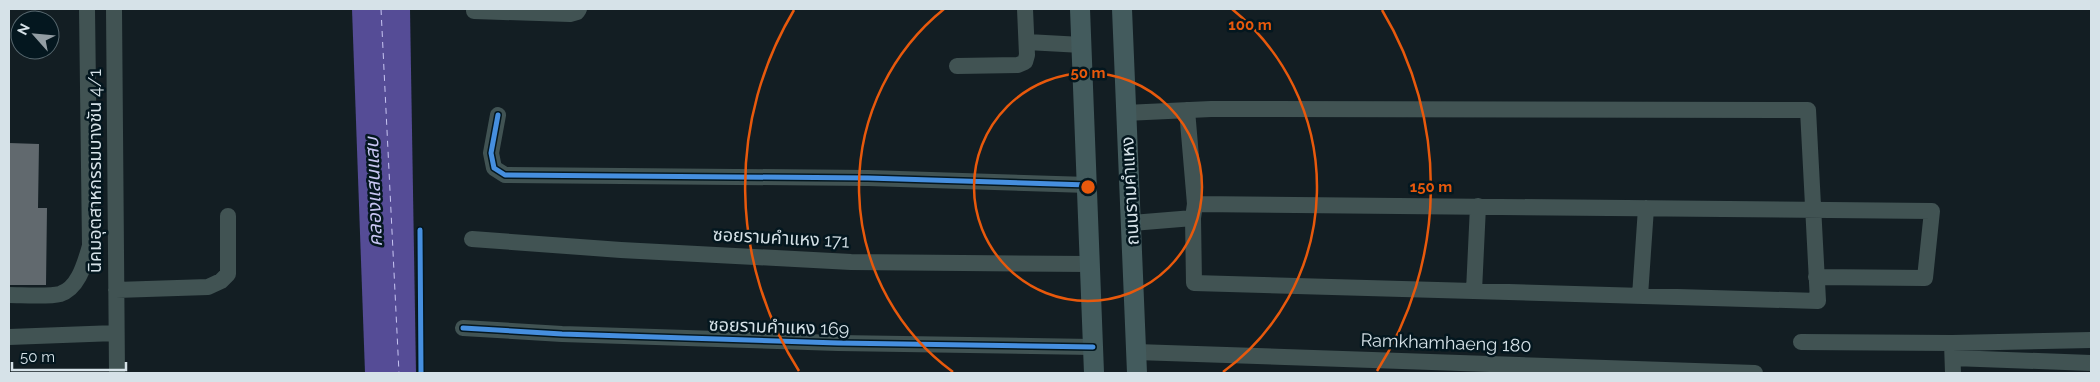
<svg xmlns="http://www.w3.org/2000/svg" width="2100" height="382" font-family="Raleway,'Noto Sans Thai',sans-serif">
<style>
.water{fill:#554c96}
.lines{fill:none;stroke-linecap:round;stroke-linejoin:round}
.ferry{stroke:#c7c5f2;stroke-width:1;stroke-dasharray:6 5;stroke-linecap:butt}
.building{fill:#61696e}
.minor{stroke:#415353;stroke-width:16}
.major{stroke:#435b5d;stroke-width:20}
.cycleway-casing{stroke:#04171f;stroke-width:8}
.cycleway{stroke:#468fdf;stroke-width:5}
.ring{fill:none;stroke:#e8590c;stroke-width:2.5}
.labels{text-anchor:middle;stroke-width:5;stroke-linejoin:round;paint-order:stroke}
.street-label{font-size:18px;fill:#d6e2e8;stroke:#04171f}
.water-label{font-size:19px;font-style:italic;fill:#c7c5f2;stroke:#04171f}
.centre{fill:#e8590c;stroke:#04171f;stroke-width:2.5}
.ring-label{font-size:15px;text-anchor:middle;font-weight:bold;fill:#e8590c;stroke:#04171f;stroke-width:5;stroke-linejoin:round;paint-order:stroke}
</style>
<rect width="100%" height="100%" fill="#131e23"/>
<path class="water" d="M352 9H410L416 373H365Z"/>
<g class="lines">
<path class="ferry" d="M381 9 399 373"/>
</g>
<path class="building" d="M9 143 39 144 38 208H47L46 285H9Z"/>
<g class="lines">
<path class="minor" d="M114 9 117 373
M474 11 570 14 577 12 579 9
M1027 42 1082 45
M957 66 1018 65 1025 62 1027 55 1025 9
M1187 110 1195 204 1932 211 1925 278 1816 277
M1125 113 1211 109 1808 110 1818 301 1194 283 1193 218 1195 204
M498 115 491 153 494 168 505 175 868 178 1088 185
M1132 223 1193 218
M472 239 621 250 851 262 1089 264
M116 290 208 287 221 281 228 274V216
M1474 291 1478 206
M9 295C21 295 49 297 60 294 79 288 85 262 90 246L87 9
M1640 296 1646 208
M463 328 562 334 838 343 1093 347
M9 337 116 333
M1801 342 1952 343 1953 373
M1952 343 2091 340
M1136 352 1755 373
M1953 358 2091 363"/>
<path class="major" d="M1080 9 1094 373
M1122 9C1126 130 1133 252 1137 373"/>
<g class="cycleway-casing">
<path id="cycleway" d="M498 115 491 153 494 168 505 175 868 178 1088 185
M420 230 421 373
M463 328 562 334 838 343 1093 347"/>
</g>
<use href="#cycleway" class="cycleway"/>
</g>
<g class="ring">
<circle cx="1088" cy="187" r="114"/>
<path d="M953 372A229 229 0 0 1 944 9M1232 9A229 229 0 0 1 1223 372"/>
<path d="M799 371A343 343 0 0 1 794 10M1382 10A343 343 0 0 1 1377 371"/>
</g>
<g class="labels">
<g class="street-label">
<text transform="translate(95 171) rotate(-90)" y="6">นิคมอุตสาหกรรมบางชัน 4/1</text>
<text transform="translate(1130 191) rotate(-93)" y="6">ถนนรามคำแหง</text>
<text transform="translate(781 238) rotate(3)" y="6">ซอยรามคำแหง 171</text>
<text transform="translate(779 327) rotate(2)" y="6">ซอยรามคำแหง 169</text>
<text transform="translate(1446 343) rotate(2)" y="6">Ramkhamhaeng 180</text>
</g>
<g class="water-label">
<text transform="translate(373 192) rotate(-92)" y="7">คลองแสนแสบ</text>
</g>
</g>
<circle cx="1088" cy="187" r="8" class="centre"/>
<g class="ring-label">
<text x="1250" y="30">100 m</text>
<text x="1088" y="78">50 m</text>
<text x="1431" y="192">150 m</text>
</g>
<rect width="2100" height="382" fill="none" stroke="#d6e2e8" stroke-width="20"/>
<g transform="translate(35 35) rotate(297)"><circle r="24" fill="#04171f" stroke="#58686f"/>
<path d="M0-4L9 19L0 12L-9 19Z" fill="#929da3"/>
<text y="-8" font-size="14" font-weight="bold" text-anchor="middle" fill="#d6e2e8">N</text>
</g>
<path d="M12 362v8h114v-8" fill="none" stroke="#d6e2e8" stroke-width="2.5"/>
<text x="20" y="362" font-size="15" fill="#d6e2e8" stroke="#04171f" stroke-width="4" paint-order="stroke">50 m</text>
</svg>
